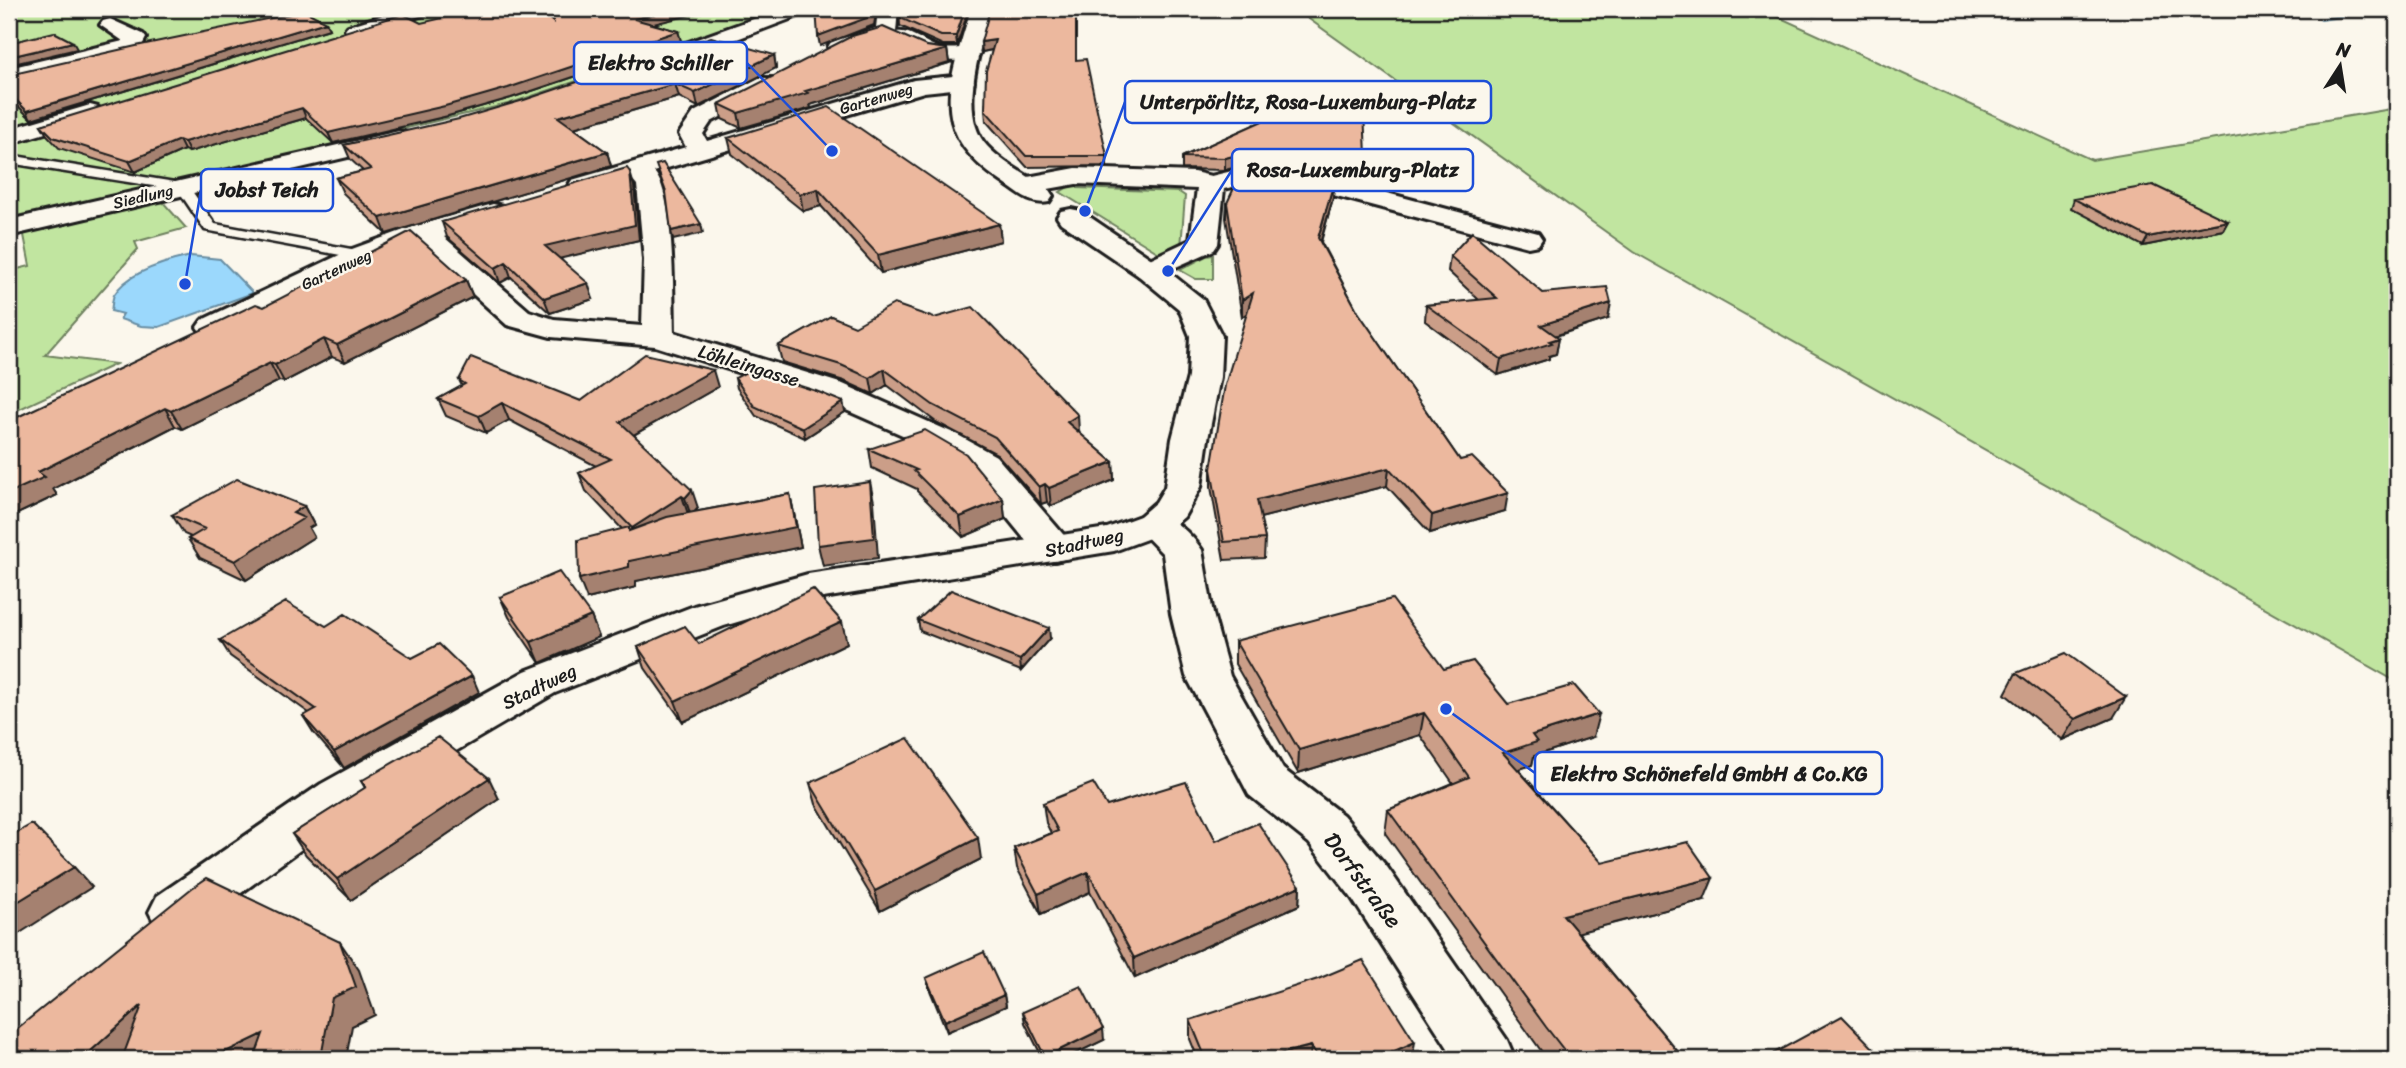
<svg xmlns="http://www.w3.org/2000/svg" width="2406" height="1068" font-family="Sriracha,sans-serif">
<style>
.green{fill:#c1e5a0;stroke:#6e805e;stroke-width:2}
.water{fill:#9bd8fc;stroke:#688da2;stroke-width:2}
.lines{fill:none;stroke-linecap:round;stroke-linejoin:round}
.stream{fill:#688da2;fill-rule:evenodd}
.lane-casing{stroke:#1c1c1c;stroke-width:5}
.street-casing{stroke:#1c1c1c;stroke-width:6}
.secondary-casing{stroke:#1c1c1c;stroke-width:6}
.lane{fill:#fbf7ec;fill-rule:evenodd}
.street{fill:#fbf7ec;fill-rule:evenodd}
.secondary{fill:#fbf7ec;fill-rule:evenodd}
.wall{fill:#cb9e88;stroke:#1c1c1c;stroke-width:2}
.shaded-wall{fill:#a5816f;stroke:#1c1c1c;stroke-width:2}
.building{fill:#ecb89e;stroke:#1c1c1c;stroke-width:2}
.labels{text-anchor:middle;stroke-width:5;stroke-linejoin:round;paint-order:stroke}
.far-street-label{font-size:16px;fill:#1c1c1c;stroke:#fbf7ec}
.street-label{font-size:19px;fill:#1c1c1c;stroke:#fbf7ec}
.near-street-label{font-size:23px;fill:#1c1c1c;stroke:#fbf7ec}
.leader{fill:none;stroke:#1d4ed8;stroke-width:2.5}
.callout-dot{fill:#1d4ed8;stroke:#fbf7ec;stroke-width:2.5}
.callout{fill:#fbf7ec;stroke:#1d4ed8;stroke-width:2.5}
.callout-label{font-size:21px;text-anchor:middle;font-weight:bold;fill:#1c1c1c}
</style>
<rect width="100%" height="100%" fill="#fbf7ec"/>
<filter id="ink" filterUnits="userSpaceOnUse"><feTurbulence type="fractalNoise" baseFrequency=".0143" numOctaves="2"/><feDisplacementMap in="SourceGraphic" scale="14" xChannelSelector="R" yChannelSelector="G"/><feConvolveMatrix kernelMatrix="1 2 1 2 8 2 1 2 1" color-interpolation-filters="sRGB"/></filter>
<g filter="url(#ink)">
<path class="green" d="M9 9H784L751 23 508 104 9 222Z
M1295 9H1761L2092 160 2397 108V682L1634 252Z
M1078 181H1093L1077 188 1179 192 1185 196 1181 247 1159 253 1060 192Z
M147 201H162L186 228 135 242 138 249 45 355 116 364 9 414V271L30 266 23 230Z
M1213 255V279H1196L1180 270 1206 256Z"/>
<path class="water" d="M191 256 220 259 253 293 159 327 141 326 120 319 123 314 111 311C112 307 112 299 114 295 127 272 168 261 191 256Z"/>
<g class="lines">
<path class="stream" d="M1836 9H1855L1813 16 1809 14Z
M2377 9H2395L2321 21 2317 19Z"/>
<g class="lane-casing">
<path id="lane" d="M9 155 187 184 215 224 362 251 369 255 362 259 205 230 178 190 9 163Z"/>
</g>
<g class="street-casing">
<path id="street" d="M403 9H433L430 13 355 36 348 34 345 30 348 26Z
M782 9H809L806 13 679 61H663L660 56 663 51Z
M878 9H898L896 32C913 29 926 46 943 48 954 50 965 46 977 48L980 53 977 58C942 66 923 56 893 41L890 37 847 52H831L828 47 831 42 876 28Z
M110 19 143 34 146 38 139 51 9 82V68L123 41 100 25 103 21Z
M963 75 971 77 974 82 971 87 924 92 654 172C675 193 673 299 674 332L843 384 958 435 996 456 1068 540 1074 549 1068 558 1054 561 1040 558 970 472 934 449 819 398 655 346 551 337 507 325 419 245 372 261 224 334 213 336 202 334 197 327 202 320 352 249 412 227 493 204 503 206 507 212 503 218 444 237 529 311 554 319 642 326 644 260 637 185 632 179 581 194 572 192 568 186 572 180 686 147 679 134 694 112 759 78H775L778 83 775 88 711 122 703 134 707 141 914 80Z
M90 105 98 107 102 112 98 117 9 144V129Z
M399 131 408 133 411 138 408 143 9 236V220Z
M1249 167 1319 175 1538 233 1542 239 1538 245 1528 247 1318 191 1249 183 1224 189 1218 244 1214 250 1149 279 1139 276 1134 270 1139 264 1190 240 1197 189 1076 184 1026 193 1017 191 1013 185 1017 179 1076 168 1194 172 1211 176Z
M1153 512C1172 517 1191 533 1202 550L1213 614 1230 676 1283 769 1343 815 1387 867 1507 1040 1515 1059H1455L1351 897 1309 843 1249 795 1186 676 1171 614 1163 554 1134 524 1140 516Z"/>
</g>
<g class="secondary-casing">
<path id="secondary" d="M971 9H991C981 46 957 114 987 146 1004 164 1029 176 1049 190L1053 196 1049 202C1030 206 1017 192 1002 182 926 132 949 83 971 9Z
M1071 209 1081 211 1159 264 1203 299 1222 336 1220 377 1208 439 1201 487 1184 517 1166 532 1114 551 811 600 724 626 555 693 355 810 193 928 175 934 157 928 149 912 157 896 321 784 525 671 694 606 808 574 1107 528 1140 516 1156 502 1165 487 1172 439 1188 377 1190 336 1179 309 1139 276 1061 223 1057 217 1061 211Z"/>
</g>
<use href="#lane" class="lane"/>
<use href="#street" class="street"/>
<use href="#secondary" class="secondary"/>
</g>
<path class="wall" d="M899 9H969L957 45H943L900 26Z
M326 22 329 29 31 119 9 97V75Z
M553 22 653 24 678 31 681 41 511 98 448 116 333 143 306 118 189 152 184 150 135 172 59 148 47 135 41 125 421 23Z
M981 42 1077 60 1107 156V166L1027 167 986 121 985 110 992 50 982 52Z
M926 46 947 49 949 63 810 105 811 108 741 128 722 119 719 104Z
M774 55 776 68 698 107 679 97 574 128 607 152 611 166 386 234 343 193 336 178 363 171 350 159 344 145Z
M1298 105 1366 155 1365 167 1341 165 1338 177 1319 172 1249 164 1225 170 1182 169V157Z
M728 138 999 224 1001 241 881 273 821 206 803 211 732 154Z
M1334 182 1333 198 1321 242 1358 312 1460 460 1505 511 1430 533 1387 486 1260 518 1265 539 1264 558 1224 560 1211 487V469L1247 313 1242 317 1226 218 1227 203Z
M634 186 639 240 560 258 593 299 550 313 511 277 500 283 447 237 442 222Z
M2074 199 2228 221 2223 230 2143 246 2071 208Z
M1450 256 1543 293 1608 319 1556 336 1559 338 1556 354 1549 356V359L1498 375 1425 321 1426 305 1479 300 1448 271Z
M466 280 473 297 345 362 332 357 284 382 279 381 182 429 175 426 53 489 57 495 9 518V421L264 307Z
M831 316 1079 431 1078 432 1113 462 1114 480 1051 506 1047 502 1041 504 997 454 936 422 887 385 873 394 844 381 782 362 778 346Z
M735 378 843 402 845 412 805 438 756 416 737 388Z
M459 380 581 401 718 387 634 435 698 508 694 512 790 494 801 547 636 581V587L587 599 622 529 586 491 579 473 596 466 509 420 486 433 446 416 438 399 462 386Z
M869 449 1003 499 1005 519 963 537 917 491V489L872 468Z
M304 506 314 525 309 528 314 537 246 580 200 558 188 539 191 537 184 534 172 515Z
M500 597 591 616 599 637 540 663 509 617Z
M918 620 1050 638 1021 671 920 631Z
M326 626 412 658 479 692 344 768 313 732 303 716 309 713 230 656 220 640Z
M1235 641 1444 669 1508 704 1593 737 1534 756 1532 765 1518 769 1602 863 1704 900 1578 932 1684 1059H1547L1385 833 1388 810 1453 783 1420 735 1298 773 1235 664Z
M847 643 683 722 645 668 638 647 699 644Z
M2016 673 2113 718 2062 740 2005 694Z
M361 781 499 799 351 900 306 855 292 834 365 788Z
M810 783 981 859 880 911 816 804Z
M1043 803 1107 806 1216 841 1300 886 1299 905 1135 978 1090 892 1041 914 1017 868 1014 848 1051 833 1046 823Z
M926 978 1004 995 1006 1006 947 1032 929 988Z
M1023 1012 1104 1040 1064 1059H1043L1025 1023Z
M1190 1020 1412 1059H1198L1190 1039Z
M1774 1053 1884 1059H1770Z"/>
<path class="shaded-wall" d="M677 9H715L637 28 634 19Z
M874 9H877L874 25 820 46 818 36Z
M965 9H969L957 45 956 36Z
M326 22 329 29 31 119 27 111Z
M678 31 681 41 511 98 448 116 333 143 328 133Z
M995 40 996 49 982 52 981 42Z
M73 42 77 49 9 65V57Z
M947 49 949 63 810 105 811 108 741 128 738 113 805 91Z
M774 55 776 68 698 107 695 93Z
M675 84 679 97 563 131 558 117Z
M302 108 306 118 189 152 184 142Z
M179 140 184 150 135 172 129 161Z
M607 152 611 166 386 234 380 218Z
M1250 152 1249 164 1225 170V158Z
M1342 153 1341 165 1338 177 1339 165Z
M630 172 634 186 639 240 550 261 545 246Z
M1334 182 1333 198 1317 254 1318 238Z
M818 189 821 206 803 211 800 194Z
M2228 221 2223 230 2143 246 2148 237Z
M701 224 703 233 673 240 671 231Z
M999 224 1001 241 881 273 878 255Z
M506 262 511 277 500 283 495 268Z
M466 280 473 297 345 362 337 345Z
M588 283 593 299 550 313 544 298Z
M1253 293 1252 309 1242 317V300Z
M1611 303 1608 319 1538 341 1541 325Z
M1559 338 1556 354 1549 356V359L1498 375 1501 359Z
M324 339 332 357 284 382 275 365Z
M270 363 279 381 182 429 171 411Z
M884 369 887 385 873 394 870 378Z
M713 370 718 387 626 439 620 422Z
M843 402 845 412 805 438 803 428Z
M502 403 509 420 486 433 479 416Z
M165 408 175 426 53 489 57 495 9 518V493L38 472Z
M1078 415 1079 431 1068 439 1067 422Z
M1113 462 1114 480 1051 506 1049 488Z
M1389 468 1387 486 1256 519 1257 500Z
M870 482 874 502 878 558 823 566 818 545Z
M1045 484 1047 502 1041 504 1039 487Z
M692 490 698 508 691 516 685 498Z
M1508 493 1505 511 1430 533 1432 515Z
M790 494 801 547 636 581V587L587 599 579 579 629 561Z
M682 496 688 514 638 546 632 528Z
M1003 499 1005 519 963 537 960 517Z
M304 506 314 525 309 528 314 537 246 580 235 561 293 513Z
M591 616 599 637 540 663 531 642Z
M842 622 847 643 683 722 675 701Z
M1049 628 1050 638 1021 671 1020 660Z
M472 676 479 692 344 768 334 752Z
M2126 697 2113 718 2062 740 2075 719Z
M1424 713 1420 735 1298 773 1299 750Z
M1599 714 1593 737 1534 756 1532 765 1498 776 1503 753 1532 735Z
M489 778 499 799 351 900 337 879Z
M978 838 981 859 880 911 875 891Z
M74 867 92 887 9 940V907Z
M1088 872 1090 892 1041 914 1038 894Z
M1713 878 1704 900 1557 938 1563 915Z
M1300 886 1299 905 1135 978 1134 958Z
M340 942 359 970 375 1015 352 1026 346 1059H288Z
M1004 995 1006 1006 947 1032 945 1021Z
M142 1005 137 1059H82Z
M1103 1029 1104 1040 1064 1059H1045V1057Z
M263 1034 283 1059H211Z
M1415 1042 1412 1059H1376Z
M1311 1046 1310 1059H1259Z"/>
<path class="building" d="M482 9H538L553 22 554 9H677L634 19 678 31 508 88 445 106 328 133 302 108 184 142 179 140 129 161 53 137 41 125 403 14 421 23Z
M816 9H874L872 16 818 36Z
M899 9H965L956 36H941L898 17Z
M990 9H1076V60L1086 59 1107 156H1026L985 110 986 71 995 40 981 42Z
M305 11 326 22 27 111 9 93V75L136 46Z
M883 27 926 46 947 49 805 91 808 93 738 113 719 104 852 36Z
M54 32 73 42 9 57V43Z
M711 37 774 55 695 93 675 84 558 117 607 152 380 218 336 178 371 169 344 145 459 119 524 100Z
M1298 105 1364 111 1366 155 1342 153 1339 165 1320 160 1250 152 1225 158 1182 157Z
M829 107 999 224 878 255 818 189 800 194 728 138Z
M663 163 701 224 671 231 666 192 656 165Z
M627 168 630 172 635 225 545 246 588 283 544 298 506 262 495 268 442 222Z
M1250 171 1334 182 1318 238 1358 312 1460 460 1472 457 1508 493 1432 515 1389 468 1257 500 1265 539 1224 542 1211 469 1225 385 1253 293 1242 300 1227 203 1241 173Z
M2153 185 2228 221 2148 237 2074 199Z
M411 231 466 280 337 345 324 339 275 365 270 363 171 411 165 408 38 472 45 477 9 493V421L256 304 264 307Z
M1472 232 1543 293 1607 287 1611 303 1541 325 1559 338 1549 341 1552 343 1501 359 1426 305 1497 298 1450 256Z
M894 304 934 318 973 307 1078 415 1067 422 1113 462 1049 488 1045 484 1039 487 995 437 933 405 884 369 870 378 841 365 778 346 831 316 855 326Z
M645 354 713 370 620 422 692 490 685 498 682 496 632 528 579 473 611 459 502 403 479 416 438 399 465 384 459 380 471 357 581 401Z
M750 370 816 391 843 402 803 428 754 406 735 378Z
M925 430 966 454 1003 499 960 517 914 471 917 470 869 449Z
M237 479 304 506 293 513 304 518 235 561 188 539 205 529 172 515Z
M870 482 874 538 818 545 815 490Z
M790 494 796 527 629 561V567L579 579 578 540 629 527V531L667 517Z
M559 572 591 616 531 642 500 597Z
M813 589 842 622 675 701 638 647 685 626 699 644Z
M951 590 1049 628 1020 660 918 620Z
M1392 599 1444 669 1473 661 1508 704 1574 685 1599 714 1532 735 1537 742 1503 753 1602 863 1688 842 1713 878 1563 915 1684 1059H1571L1546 1027 1388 810 1469 777 1424 713 1299 750 1235 641Z
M286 602 326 626 345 614 412 658 439 644 472 676 334 752 303 716 316 709 220 640Z
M2066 653 2126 697 2075 719 2016 673Z
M438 737 489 778 337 879 292 834 366 787 361 781Z
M908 738 978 838 875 891 810 783Z
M1186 782 1216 841 1258 823 1300 886 1134 958 1088 872 1038 894 1014 848 1058 831 1043 803 1093 783 1107 806Z
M32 824 74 867 9 907V837Z
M207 878 340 942 356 987 332 998 322 1052 288 1059H254L263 1034 211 1059H122L142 1005 82 1059H9V1035L192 888Z
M984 952 1004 995 945 1021 926 978Z
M1363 960 1415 1042 1376 1059H1319L1311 1046 1259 1059H1206L1190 1020 1318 979Z
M1081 986 1103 1029 1045 1057 1023 1012Z
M1842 1016 1884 1059H1779L1774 1053Z"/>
</g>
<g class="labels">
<g class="far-street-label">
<text transform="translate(876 98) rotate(-16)" y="6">Gartenweg</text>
<text transform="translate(143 196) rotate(-13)" y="6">Siedlung</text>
<text transform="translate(336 269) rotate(-25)" y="6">Gartenweg</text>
</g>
<g class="street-label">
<text transform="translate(749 365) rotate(17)" y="7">Löhleingasse</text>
<text transform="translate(1084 542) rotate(-12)" y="7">Stadtweg</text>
<text transform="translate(539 686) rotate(-26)" y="7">Stadtweg</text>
</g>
<g class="near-street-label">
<text transform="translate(1363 880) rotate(53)" y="8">Dorfstraße</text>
</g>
</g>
<path class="leader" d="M832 151L747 63M1085 211L1125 102M1168 271L1232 170M185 284L201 190M1446 709L1535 773"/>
<g class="callout-dot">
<circle cx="832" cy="151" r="7"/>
<circle cx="1085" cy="211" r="7"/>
<circle cx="1168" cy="271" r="7"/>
<circle cx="185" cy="284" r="7"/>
<circle cx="1446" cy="709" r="7"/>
</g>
<g class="callout">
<rect x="574" y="42" width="173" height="42" rx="7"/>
<rect x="1125" y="81" width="366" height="42" rx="7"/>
<rect x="1232" y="149" width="241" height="42" rx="7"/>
<rect x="201" y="169" width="132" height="42" rx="7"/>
<rect x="1535" y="752" width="347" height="42" rx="7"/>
</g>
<g class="callout-label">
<text x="660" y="70">Elektro Schiller</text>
<text x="1308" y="109">Unterpörlitz, Rosa-Luxemburg-Platz</text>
<text x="1353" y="177">Rosa-Luxemburg-Platz</text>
<text x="267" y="197">Jobst Teich</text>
<text x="1709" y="781">Elektro Schönefeld GmbH &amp; Co.KG</text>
</g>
<rect width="2406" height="1068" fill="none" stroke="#fbf7ec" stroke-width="35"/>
<rect x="18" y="18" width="2371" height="1033" fill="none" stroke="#1c1c1c" stroke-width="2.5" filter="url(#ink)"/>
<g transform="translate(2340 66) rotate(12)" stroke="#fbf7ec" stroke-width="5" paint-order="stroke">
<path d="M0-5L12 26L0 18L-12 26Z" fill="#1c1c1c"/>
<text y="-10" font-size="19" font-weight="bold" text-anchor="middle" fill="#1c1c1c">N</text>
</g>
</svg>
